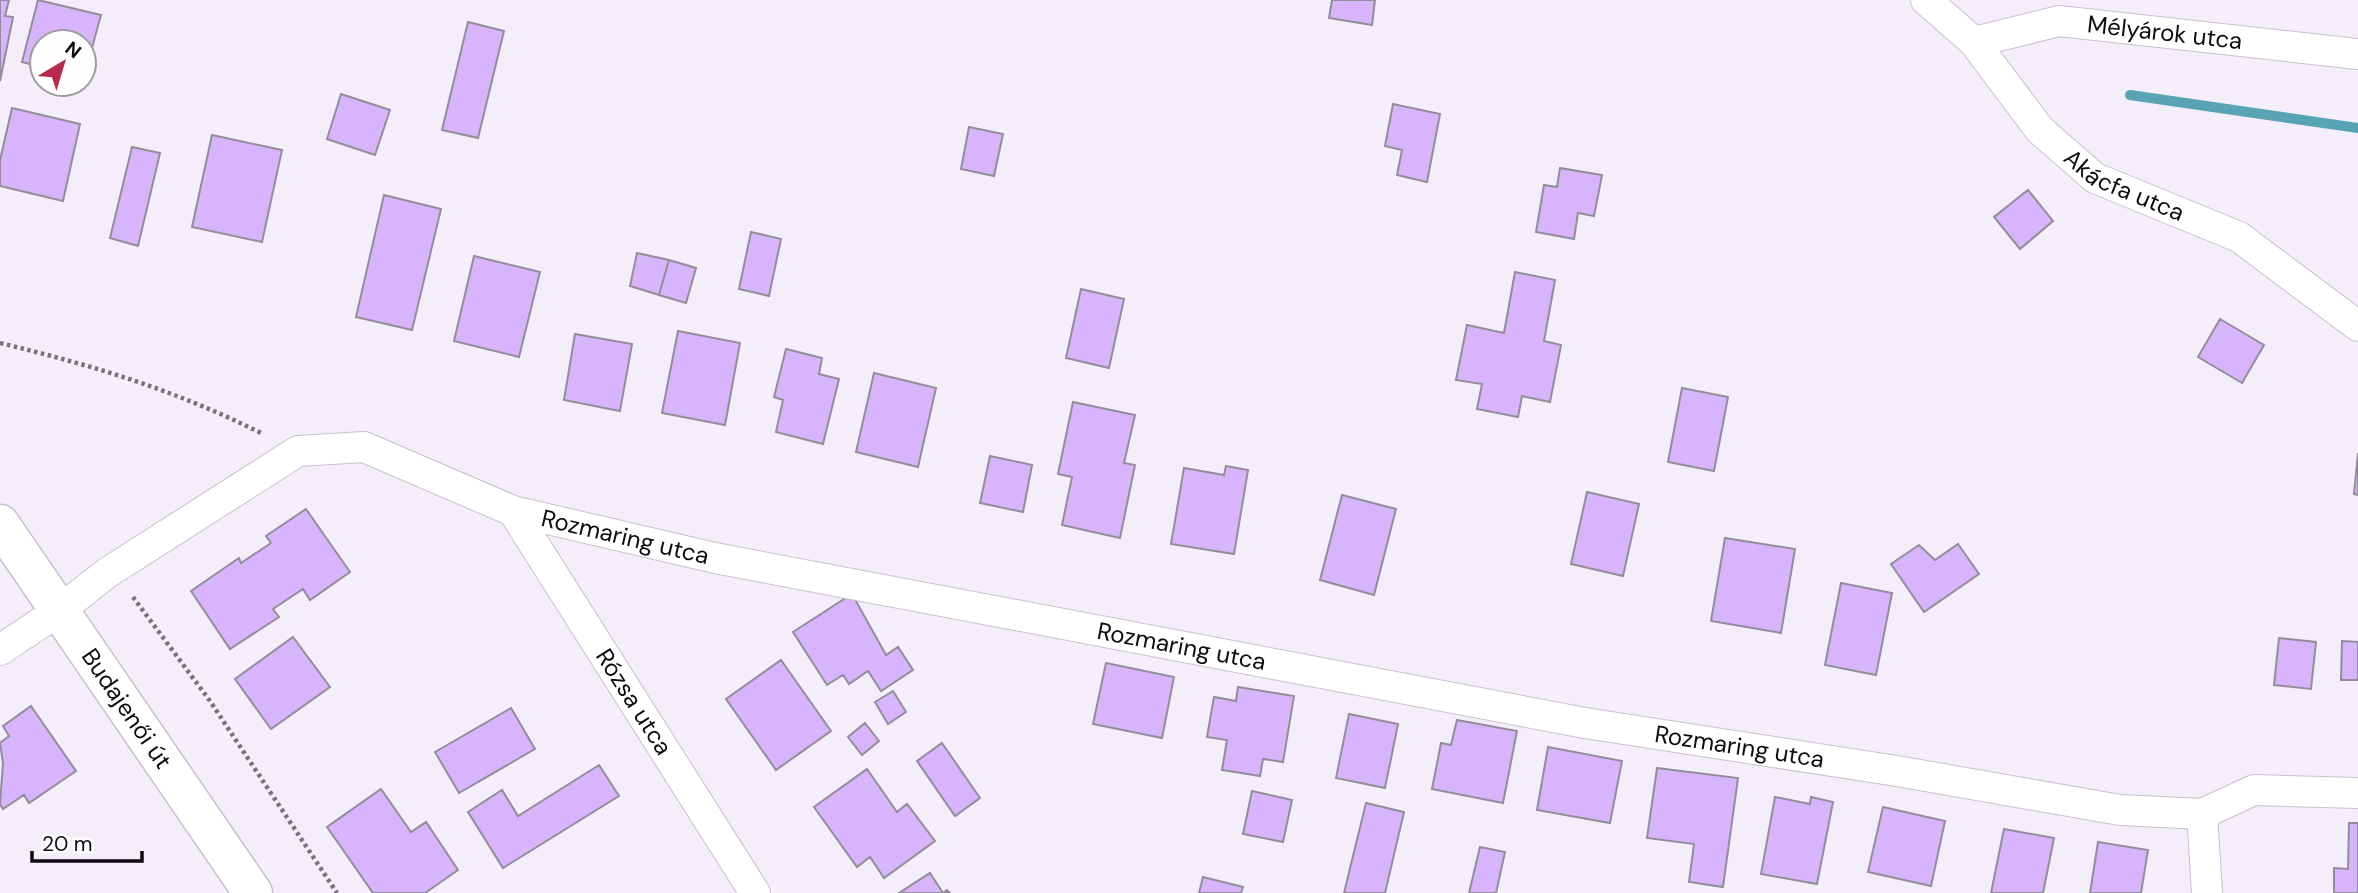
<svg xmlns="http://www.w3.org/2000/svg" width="2358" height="893" font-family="'DM Sans',sans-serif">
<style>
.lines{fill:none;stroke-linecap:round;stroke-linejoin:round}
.stream{stroke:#58a4b5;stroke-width:10}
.building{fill:#d8b4fc;stroke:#938d99;stroke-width:2}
.street-casing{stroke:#c7c1cd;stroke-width:32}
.secondary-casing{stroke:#c7c1cd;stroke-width:41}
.path{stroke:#76727a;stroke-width:4.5;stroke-dasharray:3.5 3.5;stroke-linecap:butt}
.street{stroke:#fff;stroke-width:30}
.secondary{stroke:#fff;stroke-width:38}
.labels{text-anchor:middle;stroke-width:6;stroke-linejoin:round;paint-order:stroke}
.street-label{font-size:24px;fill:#0d0b10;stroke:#fefefe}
</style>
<rect width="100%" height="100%" fill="#f4eefb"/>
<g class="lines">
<path class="stream" d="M2130 95 2358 128"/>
</g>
<path class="building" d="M0 0H9L5 16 13 17 0 81Z
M38 0 101 15 84 77V42H42V67L22 62Z
M1332 0H1375L1372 25 1329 18Z
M468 22 504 31 478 138 442 130Z
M341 94 390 110 375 155 327 139Z
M1393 104 1440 114 1427 182 1397 175 1402 150 1385 146Z
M12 108 80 124 63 201 0 186V160Z
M969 127 1003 134 994 176 961 169Z
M212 135 282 150 262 242 192 227Z
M132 147 160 153 138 246 110 238Z
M1560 168 1602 175 1594 216 1578 213 1574 239 1536 232 1544 185 1557 187Z
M2028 190 2053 221 2020 249 1994 217Z
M384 195 441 209 412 330 356 317Z
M751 232 781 239 769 296 739 289Z
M637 253 669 260 659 295 630 286Z
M474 256 540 272 519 357 454 341Z
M669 260 696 268 686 303 659 295Z
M1515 272 1555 280 1544 341 1561 345 1550 402 1522 396 1518 417 1477 409 1482 384 1456 380 1467 325 1504 333Z
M1081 289 1124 299 1109 368 1066 358Z
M2220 319 2264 345 2242 383 2198 357Z
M678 331 740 343 725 425 662 413Z
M575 334 632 344 620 411 564 400Z
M786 349 822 358 819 374 839 379 823 444 776 432 783 400 774 397Z
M874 373 936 388 918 467 856 452Z
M1682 388 1728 397 1714 471 1668 462Z
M1073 402 1135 415 1124 463 1135 465 1120 538 1062 525 1072 477 1058 474Z
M2358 453V495L2354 494Z
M990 456 1032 465 1023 512 980 503Z
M1226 466 1248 470 1234 554 1171 544 1184 468 1224 475Z
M1587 492 1639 504 1623 576 1571 564Z
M1342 495 1396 509 1374 595 1320 580Z
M306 509 350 572 310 600 303 589 273 609 279 617 230 649 191 591 239 558 241 563 271 543 266 536Z
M1725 538 1795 549 1781 633 1711 621Z
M1958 544 1979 574 1924 612 1891 564 1919 545 1935 560Z
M1841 583 1892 593 1876 675 1825 665Z
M852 594 886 655 898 647 913 670 881 691 868 671 849 684 843 675 827 685 793 632Z
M293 637 330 687 271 729 235 679Z
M2279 638 2316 642 2311 689 2274 685Z
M2342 641 2358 642V680H2341Z
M781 660 831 731 776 770 726 699Z
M1106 663 1174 677 1162 738 1093 724Z
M1238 687 1294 696 1283 762 1263 759 1260 776 1222 770 1227 740 1207 737 1214 697 1236 701Z
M893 691 906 712 888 724 875 702Z
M31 706 76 771 29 803 24 795 3 809 0 804 3 763 0 743 9 736 3 726Z
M511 708 535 749 459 793 435 752Z
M1349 714 1398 724 1385 788 1336 778Z
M1457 720 1517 731 1503 803 1432 789 1441 743 1451 745Z
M865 723 879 741 862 755 848 737Z
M942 743 980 798 955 816 917 761Z
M1548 747 1622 761 1610 823 1537 810Z
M599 765 619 796 503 868 468 812 502 790 518 816Z
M1657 768 1738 778 1723 887 1689 882 1694 844 1647 838Z
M867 769 897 812 907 804 935 841 884 878 870 857 857 867 814 807Z
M381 789 411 832 426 822 458 870 425 893H373L327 827Z
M1252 791 1292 800 1283 842 1243 834Z
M1775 797 1810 804 1811 797 1833 802 1817 884 1761 874Z
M1366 803 1404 812 1385 893H1344Z
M1883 807 1945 821 1931 886 1868 872Z
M2349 823H2358V893H2334V868L2348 869Z
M2004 829 2054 838 2043 893H1991Z
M2098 842 2148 850 2141 893H2090Z
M1480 847 1505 852 1496 893H1469Z
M930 873 943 893 947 890 950 893H899Z
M1203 877 1243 887 1241 893H1199Z"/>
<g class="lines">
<g class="street-casing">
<g id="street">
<path id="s1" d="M1926 0 1974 42 2040 130 2095 178 2239 237 2358 326"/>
<path id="s2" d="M1974 42 2059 21 2358 54"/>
<path id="s3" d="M513 511 755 893"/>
<path id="s4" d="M0 650 60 610 107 573 298 451 364 447 513 511 715 558 1585 723 1897 771 2120 810 2202 814 2254 790 2358 793"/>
<path d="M2202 814 2207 893"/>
</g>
</g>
<g class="secondary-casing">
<g id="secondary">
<path id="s5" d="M0 524 253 893"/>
</g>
</g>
<path class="path" d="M0 343C95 366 175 390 263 434
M133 597 210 701 337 893"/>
<use href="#street" class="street"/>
<use href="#secondary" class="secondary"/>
</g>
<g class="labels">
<g class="street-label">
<text dy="8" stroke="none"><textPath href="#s2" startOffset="194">Mélyárok utca</textPath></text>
<text dy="8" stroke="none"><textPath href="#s1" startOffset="276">Akácfa utca</textPath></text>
<text dy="8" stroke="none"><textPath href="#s4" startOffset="702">Rozmaring utca</textPath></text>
<text dy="8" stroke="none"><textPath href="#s4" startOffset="1269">Rozmaring utca</textPath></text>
<text dy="8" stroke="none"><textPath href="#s3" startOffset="226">Rózsa utca</textPath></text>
<text dy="8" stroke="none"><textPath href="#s5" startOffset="224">Budajenői út</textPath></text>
<text dy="8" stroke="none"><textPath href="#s4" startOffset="1836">Rozmaring utca</textPath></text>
</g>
</g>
<g transform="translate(63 63) rotate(38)"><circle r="33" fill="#fefefe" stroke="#9e9d9f" stroke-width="2"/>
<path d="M0-5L12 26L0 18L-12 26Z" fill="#b9294b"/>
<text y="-10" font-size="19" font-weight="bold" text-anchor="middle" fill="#0d0b10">N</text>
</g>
<path d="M32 851v10h110v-10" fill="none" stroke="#0d0b10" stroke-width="3.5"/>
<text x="42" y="851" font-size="21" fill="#0d0b10" stroke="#fefefe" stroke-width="5" paint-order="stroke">20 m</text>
</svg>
